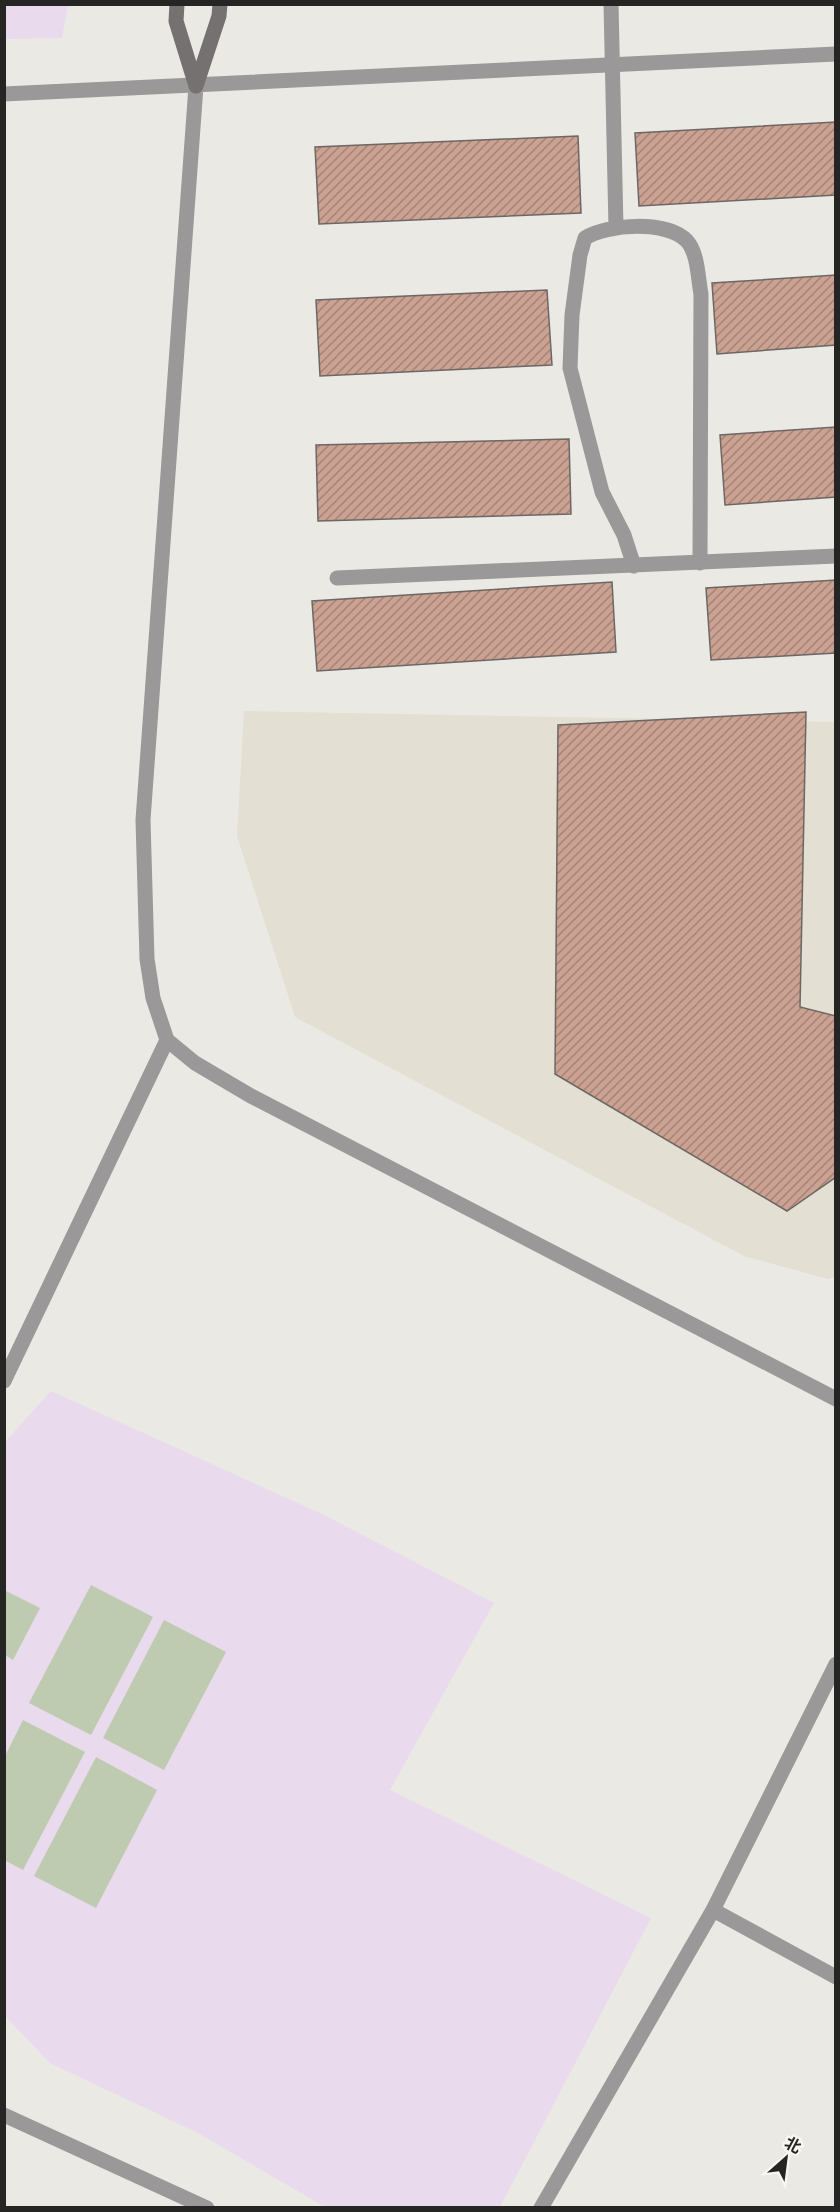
<svg xmlns="http://www.w3.org/2000/svg" width="840" height="2212" font-family="Poppins,'Noto Sans SC',sans-serif">
<style>
.built{fill:#e3dfd2}
.education{fill:#e9daed}
.green{fill:#bfcbb0}
.building{fill:url(#building-hatch);stroke:#6c6765;stroke-width:1.5}
.lines{fill:none;stroke-linecap:round;stroke-linejoin:round}
.minor{stroke:#9a9898;stroke-width:15}
.tertiary{stroke:#9a9898;stroke-width:15}
.secondary{stroke:#757171;stroke-width:15}
</style>
<defs>
<pattern id="building-hatch" width="6" height="6" patternUnits="userSpaceOnUse" patternTransform="scale(1.5)"><rect width="6" height="6" fill="#cba191"/><path d="M-1 1l2-2M0 6l6-6M5 7l2-2" fill="none" stroke="#a58376"/></pattern>
</defs>
<rect width="100%" height="100%" fill="#ebe9e4"/>
<path class="built" d="M244 711 835 722V1277L828 1279 744 1256 295 1017 237 836Z"/>
<path class="education" d="M4 5H68L62 38 5 39Z
M51 1391 322 1514 494 1603 390 1790 651 1918 500 2207H325L198 2133 50 2063 5 2016 4 1443Z"/>
<path class="green" d="M91 1585 153 1617 91 1735 29 1703Z
M4 1590 40 1608 13 1660 5 1655Z
M164 1620 226 1652 164 1770 103 1738Z
M23 1720 85 1752 23 1870 4 1860 5 1756Z
M96 1757 157 1790 96 1908 34 1876Z"/>
<path class="building" d="M836 122V195L639 206 635 133Z
M578 136 581 213 319 224 315 147Z
M836 275V345L717 354 712 283Z
M547 290 552 365 320 376 316 300Z
M836 427V497L725 505 720 435Z
M569 439 571 514 318 521 316 445Z
M836 580V653L711 660 706 588Z
M612 582 616 652 317 671 312 601Z
M806 712 800 1007 836 1016V1177L787 1211 555 1074 558 725Z"/>
<g class="lines">
<path class="minor" d="M611 4 616 228
M634 566 624 535 602 492 570 368 572 315 580 255 585 238C607 224 667 220 687 241 698 253 698 279 701 294L700 563
M337 578 836 556
M4 1381 167 1040
M713 1910 836 1977
M541 2208 713 1910 836 1664"/>
<path class="tertiary" d="M196 86 143 820 147 959 153 998 167 1040 195 1063 251 1096 836 1399
M4 94 836 54
M4 2115 207 2208"/>
<path class="secondary" d="M177 4 176 21 196 86
M196 86 219 16 220 4"/>
</g>
<rect width="840" height="2212" fill="none" stroke="#252523" stroke-width="12"/>
<g transform="translate(786 2158) rotate(28)" stroke="#f9f7f2" stroke-width="4.5" paint-order="stroke">
<path d="M0-4.5L10 22L0 15L-10 22Z" fill="#252523"/>
<text y="-9" font-size="16" font-weight="bold" text-anchor="middle" fill="#252523">北</text>
</g>
</svg>
